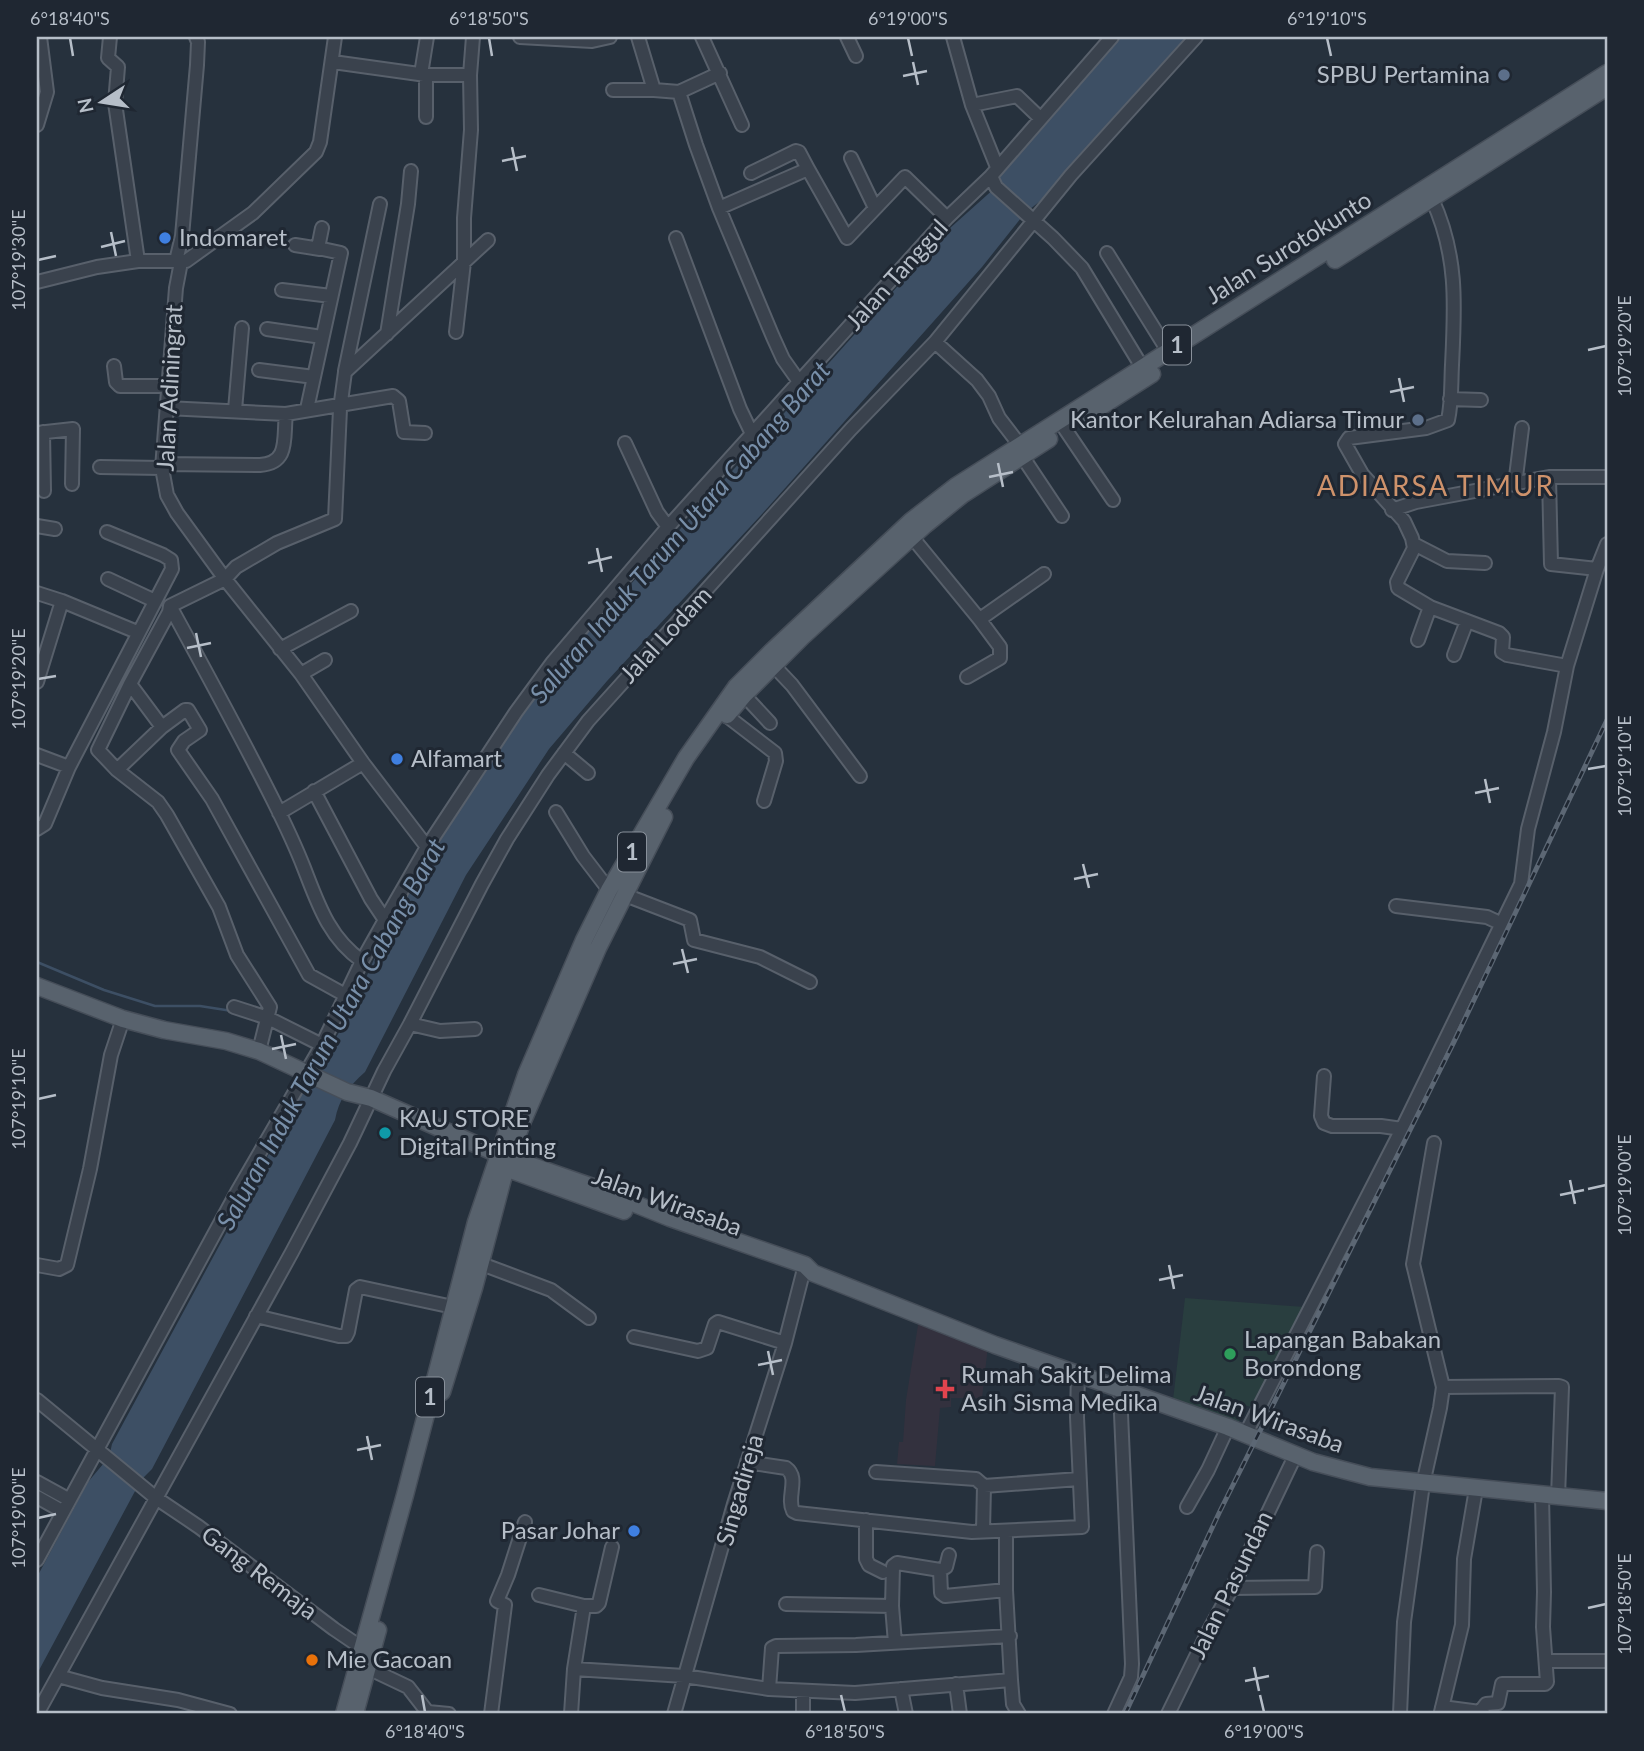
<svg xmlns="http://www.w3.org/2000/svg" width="1644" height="1751" font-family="Lato,sans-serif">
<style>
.medical{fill:#33313e}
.green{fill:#293e3f}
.water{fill:#3d4f64}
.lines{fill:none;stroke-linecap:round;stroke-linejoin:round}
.stream{stroke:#3d4f64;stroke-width:2.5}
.minor-casing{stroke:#58606b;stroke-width:16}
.major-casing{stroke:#464e59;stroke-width:19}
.minor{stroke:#3a424d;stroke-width:12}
.major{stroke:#58626d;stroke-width:16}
.rail-casing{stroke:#5c6774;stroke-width:5}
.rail{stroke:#1f2732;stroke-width:2.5;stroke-dasharray:8;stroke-linecap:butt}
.ticks{fill:none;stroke:#b6bec8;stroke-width:2.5}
.service-dot{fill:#5c6f8a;stroke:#1f2732;stroke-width:2.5}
.shop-dot{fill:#3f7fe0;stroke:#1f2732;stroke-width:2.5}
.culture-dot{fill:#0f9aa8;stroke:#1f2732;stroke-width:2.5}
.leisure-dot{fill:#2e9e5b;stroke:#1f2732;stroke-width:2.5}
.health-dot{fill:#e0444e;stroke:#1f2732;stroke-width:2.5}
.food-dot{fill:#e8710a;stroke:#1f2732;stroke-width:2.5}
.labels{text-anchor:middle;stroke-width:6;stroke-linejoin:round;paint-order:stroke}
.shield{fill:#1f2732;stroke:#89919b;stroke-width:2}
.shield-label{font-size:23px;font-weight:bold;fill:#b6bec8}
.poi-label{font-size:24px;fill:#b6bec8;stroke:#1f2732;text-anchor:start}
.street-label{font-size:24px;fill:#b6bec8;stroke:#1f2732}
.water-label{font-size:26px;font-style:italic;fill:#788fa9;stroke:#1f2732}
.quarter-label{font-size:28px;letter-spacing:2px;fill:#ce926b;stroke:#1f2732}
.neatline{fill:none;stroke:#b6bec8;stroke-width:2.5}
.ticks-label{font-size:18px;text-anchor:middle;fill:#b6bec8}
</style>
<rect width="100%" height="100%" fill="#26313d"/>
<path class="medical" d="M919 1319 988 1346 982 1398H951V1407L940 1408 935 1466 897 1464 899 1442H903L906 1400Z"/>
<path class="green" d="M1185 1298 1305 1307 1255 1408 1244 1405 1238 1424 1173 1400Z"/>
<path class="water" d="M1121 37H1191L1044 198 1025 213 982 267 762 514 607 681 549 749 466 875 365 1072C348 1087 339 1099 335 1120L152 1469 141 1480 37 1674V1577L88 1482 109 1457 112 1444 304 1089C314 1084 321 1074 321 1063L351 1012 390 923 431 848 522 713 587 633 949 229 996 187 1004 166Z"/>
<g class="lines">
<path class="stream" d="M37 962 104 990 155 1006H200L232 1011
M270 1026 302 1041"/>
<g class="minor-casing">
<path id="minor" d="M110 37 108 58 118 67 115 103 138 261
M520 37 592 41 610 37
M638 37 654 90 679 92 696 145 719 208 773 337 783 359 800 383
M702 37 742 125
M847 37 856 56
M953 37 972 105 997 167
M333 62 426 75H470L473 37
M421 74 427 37
M613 90H654
M679 92 720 73
M972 105 1017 96 1040 118
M426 117V75
M37 125 47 92 40 37
M851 158 875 208
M751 173 796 151 799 152 808 169
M991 176 996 187 1053 238 1082 268 1142 367
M1432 199C1458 255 1455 305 1452 365 1451 383 1452 402 1448 420L1426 428 1349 438 1345 444 1362 474 1404 521 1412 538 1414 548 1397 582 1398 588 1430 607 1499 633 1503 637 1502 652 1507 655 1567 666
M719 208 808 169 847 238 905 177 947 218
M676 238 740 409 753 436
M295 245 320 249
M1107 253 1168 351
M176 261 182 236 197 65 198 42 196 37
M181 262 176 288 162 468 167 495 177 513 225 579 301 674 363 763 427 847
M37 282 97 267 138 261H186L253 213 316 152 320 142 335 37
M282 290 331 296
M267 329 322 337
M456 332 464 262V218L471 130 470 75
M387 334 408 204 411 171
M935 342 977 380 989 396 999 418 1019 444
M114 366 116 382 120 386H167
M259 370 314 377
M345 371 380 204
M1450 399 1481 400
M167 408 286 414 393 396 399 401 404 432 425 433
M307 409 341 253 318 248 322 228
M235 410 242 328
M1065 429 1113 500
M43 432 44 491
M37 433 73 429 72 484
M625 443 657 512 668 527
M1022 456 1062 516
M162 464 260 465C290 463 283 438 286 414
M100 467 162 468
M1549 477 1551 564 1597 569
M1515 485 1522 428
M1392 510 1416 502 1549 477H1607
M37 526 55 529
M912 537 980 620 1000 647V658L967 677
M1414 544 1447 561 1485 563
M108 579 155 601
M37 593 62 601 137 632
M170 606 225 579 236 567 277 543 335 519 340 409 345 372 488 240
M170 606 169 612 130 684 98 750 117 770 158 802 167 815 219 907 237 955 270 1007 259 1051
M170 606C205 670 240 734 273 800 284 822 295 845 304 868 318 904 329 938 362 961
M980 619 1044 574
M1418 640 1430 607
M280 649 351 611
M1454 655 1467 621
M774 666 792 685 860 776
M301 674 325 660
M37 682 62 601
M130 684 162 727
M744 695 770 723
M727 716 775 753 776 761 764 801
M564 753 588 773
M37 755 69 767
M117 770 162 727 185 710H188L200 730 184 741 178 750 212 799 309 975 347 996
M314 791 371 899 385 920
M556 812 583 856 609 890
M279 813 363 763
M37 829 45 824 69 767 172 569 171 560 163 555 107 532
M625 895 690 920 694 940 760 957 810 982
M1396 906 1487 917 1502 924
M234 1007 268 1018 322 1045
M410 1024 440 1031 475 1029
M1324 1076 1321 1116 1324 1123 1332 1126H1381L1402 1129
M479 1263 551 1290 589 1318
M37 1265 59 1269 67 1265 90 1169 111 1055 123 1019
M256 1316 339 1336H346L348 1332 356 1290 360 1287 453 1307
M634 1337 698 1351 707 1348 715 1324 718 1322 785 1343
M1443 1387 1559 1386 1562 1387 1558 1497
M37 1400 156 1498 199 1527 334 1629 362 1648
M1245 1435 1402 1129 1521 884 1528 829 1554 732 1567 666 1597 569 1607 544
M747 1462 786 1468C800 1478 786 1497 793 1511L797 1513 972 1532 1082 1527 1077 1417 1078 1373
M876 1472 976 1479 984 1486 983 1531
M37 1482 68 1499
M984 1486 1079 1479
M37 1497 62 1511
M1187 1507 1208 1470 1228 1427
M866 1520V1559L869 1565 883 1572
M1006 1532V1590L1011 1680 1013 1704 1019 1714
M37 1560 237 1192 322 1045 362 961 385 920 427 847 516 712 552 663 668 527 947 218 991 176 1112 37
M940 1570 941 1593 945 1596 1006 1590
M940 1570 946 1567 949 1555
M1232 1588 1315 1587 1317 1552
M539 1595 584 1606H596L599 1603 612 1547
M786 1604 892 1606
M895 1643 892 1606 893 1566 897 1563 940 1570
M1547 1661H1607
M368 1668 408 1687 429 1714
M574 1669 684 1676 769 1689 772 1648 776 1646 856 1645 1010 1636
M58 1676 102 1688 178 1700 230 1714
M956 1684 960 1714
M769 1689 855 1693 1011 1680
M901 1689 906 1714
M803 1691V1714
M1442 1707 1480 1712 1486 1704 1498 1703 1502 1684H1545L1547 1682 1543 1627 1544 1592 1542 1495
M428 1712 449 1714
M1441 1712 1462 1625 1464 1559 1476 1489
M37 1714 292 1252 350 1143 384 1071 410 1024 482 884 507 839 548 775 588 721 851 429 935 342 1071 175 1196 37
M491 1714 505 1605 497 1601 508 1575 525 1522
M571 1714 574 1669 584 1606
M674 1714 734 1504 785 1343 805 1265
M1114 1714 1131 1677 1132 1664 1120 1391
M1168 1714 1208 1632 1232 1588 1295 1456
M1400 1714 1404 1622 1423 1484 1440 1408 1443 1387 1413 1264 1434 1143"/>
</g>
<g class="major-casing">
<path id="major" d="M1335 260 1607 87
M1083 418 1152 374
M727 715 744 695 802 637 925 525 962 495 1049 439
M37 986 123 1019 164 1030 226 1041 259 1051 347 1092 371 1098 498 1154 593 1187 670 1218 805 1265 813 1273 995 1345 1228 1427 1313 1462 1370 1477 1607 1501
M497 1165 624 1211
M442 1392 474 1288 506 1167 522 1123 598 948 664 817
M356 1710 378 1630
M344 1714 405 1495 476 1222 526 1075 584 940 609 890 686 758 736 687 772 651 911 521 956 486 1607 73"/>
</g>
<use href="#minor" class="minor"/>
<use href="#major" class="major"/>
<g class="rail-casing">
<path id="rail" d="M1125 1714 1220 1511 1454 1042 1607 720"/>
</g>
<use href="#rail" class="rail"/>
</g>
<path class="ticks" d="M70 38 73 56M489 38 492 56M908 38 912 56M1327 38 1331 56M913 62 918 85M903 76 927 71M512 147 517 171M502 161 526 156M111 232 116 256M101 247 125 241M38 260 56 256M1588 350 1606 346M1399 378 1404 402M1390 392 1414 387M998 463 1003 487M989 477 1013 472M597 548 602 572M588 563 612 557M196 633 201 657M187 648 211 643M38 679 56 676M1588 769 1606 766M1485 779 1490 803M1475 793 1499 788M1083 864 1089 888M1074 879 1098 874M682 949 688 973M673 964 697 959M281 1035 286 1059M272 1049 296 1044M38 1099 56 1095M1570 1180 1575 1204M1588 1189 1606 1185M1560 1195 1584 1190M1169 1265 1174 1289M1159 1280 1183 1275M768 1351 773 1375M758 1365 782 1360M367 1436 372 1460M357 1450 381 1445M38 1518 56 1514M1588 1608 1606 1604M1254 1667 1259 1691M1245 1681 1269 1676M422 1695 425 1712M841 1695 845 1712M1260 1695 1264 1712"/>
<g class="service-dot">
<circle cx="1504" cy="75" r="7"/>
<circle cx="1418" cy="420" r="7"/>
</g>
<g class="shop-dot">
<circle cx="165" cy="238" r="7"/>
<circle cx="397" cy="759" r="7"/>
<circle cx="634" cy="1531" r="7"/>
</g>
<circle class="culture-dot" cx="385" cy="1133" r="7"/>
<circle class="leisure-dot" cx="1230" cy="1354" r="7"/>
<path class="health-dot" d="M941.5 1378.5h7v7h7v7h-7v7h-7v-7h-7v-7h7z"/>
<circle class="food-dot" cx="312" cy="1660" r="7"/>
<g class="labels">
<g class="shield">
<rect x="1163" y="325.5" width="28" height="39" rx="5"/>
<rect x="618" y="832.5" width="28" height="39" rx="5"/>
<rect x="416" y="1377.5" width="28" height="39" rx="5"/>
</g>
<g class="shield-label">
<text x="1177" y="353">1</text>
<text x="632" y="860">1</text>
<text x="430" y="1405">1</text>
</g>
<g class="poi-label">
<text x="1490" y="83" text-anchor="end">SPBU Pertamina</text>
<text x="179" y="246">Indomaret</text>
<text x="1404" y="428" text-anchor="end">Kantor Kelurahan Adiarsa Timur</text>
<text x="411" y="767">Alfamart</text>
<text x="399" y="1127">KAU STORE<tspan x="399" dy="28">Digital Printing</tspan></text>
<text x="1244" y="1348">Lapangan Babakan<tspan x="1244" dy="28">Borondong</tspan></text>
<text x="961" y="1383">Rumah Sakit Delima<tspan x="961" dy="28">Asih Sisma Medika</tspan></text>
<text x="620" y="1539" text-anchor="end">Pasar Johar</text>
<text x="326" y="1668">Mie Gacoan</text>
</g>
<g class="street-label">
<text transform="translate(1289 248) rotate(-32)" y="8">Jalan Surotokunto</text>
<text transform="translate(897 275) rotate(-48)" y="8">Jalan Tanggul</text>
<text transform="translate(170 388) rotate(-87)" y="8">Jalan Adiningrat</text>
<text transform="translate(666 635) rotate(-47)" y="8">Jalal Lodam</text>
<text transform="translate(667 1202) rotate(20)" y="8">Jalan Wirasaba</text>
<text transform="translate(1269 1419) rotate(20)" y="8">Jalan Wirasaba</text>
<text transform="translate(740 1490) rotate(-74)" y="8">Singadireja</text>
<text transform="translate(259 1573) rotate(37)" y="8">Gang Remaja</text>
<text transform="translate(1231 1585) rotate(-64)" y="8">Jalan Pasundan</text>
</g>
<g class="water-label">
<text transform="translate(680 532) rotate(-49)" y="9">Saluran Induk Tarum Utara Cabang Barat</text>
<text transform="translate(331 1034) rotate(-61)" y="9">Saluran Induk Tarum Utara Cabang Barat</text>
</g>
<g class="quarter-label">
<text x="1436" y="496">ADIARSA TIMUR</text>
</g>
</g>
<rect width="1644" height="1751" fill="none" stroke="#1f2732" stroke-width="77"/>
<g transform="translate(102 102) rotate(258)" stroke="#1f2732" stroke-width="5" paint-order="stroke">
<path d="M0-5L12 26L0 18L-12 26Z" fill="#b6bec8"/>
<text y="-10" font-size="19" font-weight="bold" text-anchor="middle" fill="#b6bec8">N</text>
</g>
<rect x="38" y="38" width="1568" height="1674" class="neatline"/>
<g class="ticks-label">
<text x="70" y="25">6°18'40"S</text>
<text x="489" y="25">6°18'50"S</text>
<text x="908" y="25">6°19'00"S</text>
<text x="1327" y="25">6°19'10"S</text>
<text transform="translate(19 260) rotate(-90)" y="6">107°19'30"E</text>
<text transform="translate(1625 346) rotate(-90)" y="6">107°19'20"E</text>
<text transform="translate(19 679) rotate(-90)" y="6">107°19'20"E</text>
<text transform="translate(1625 766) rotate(-90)" y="6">107°19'10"E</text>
<text transform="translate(19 1099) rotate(-90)" y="6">107°19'10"E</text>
<text transform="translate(1625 1185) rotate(-90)" y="6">107°19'00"E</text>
<text transform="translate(19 1518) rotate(-90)" y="6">107°19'00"E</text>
<text transform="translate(1625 1604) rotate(-90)" y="6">107°18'50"E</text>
<text x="425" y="1738">6°18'40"S</text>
<text x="845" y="1738">6°18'50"S</text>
<text x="1264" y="1738">6°19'00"S</text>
</g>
</svg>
